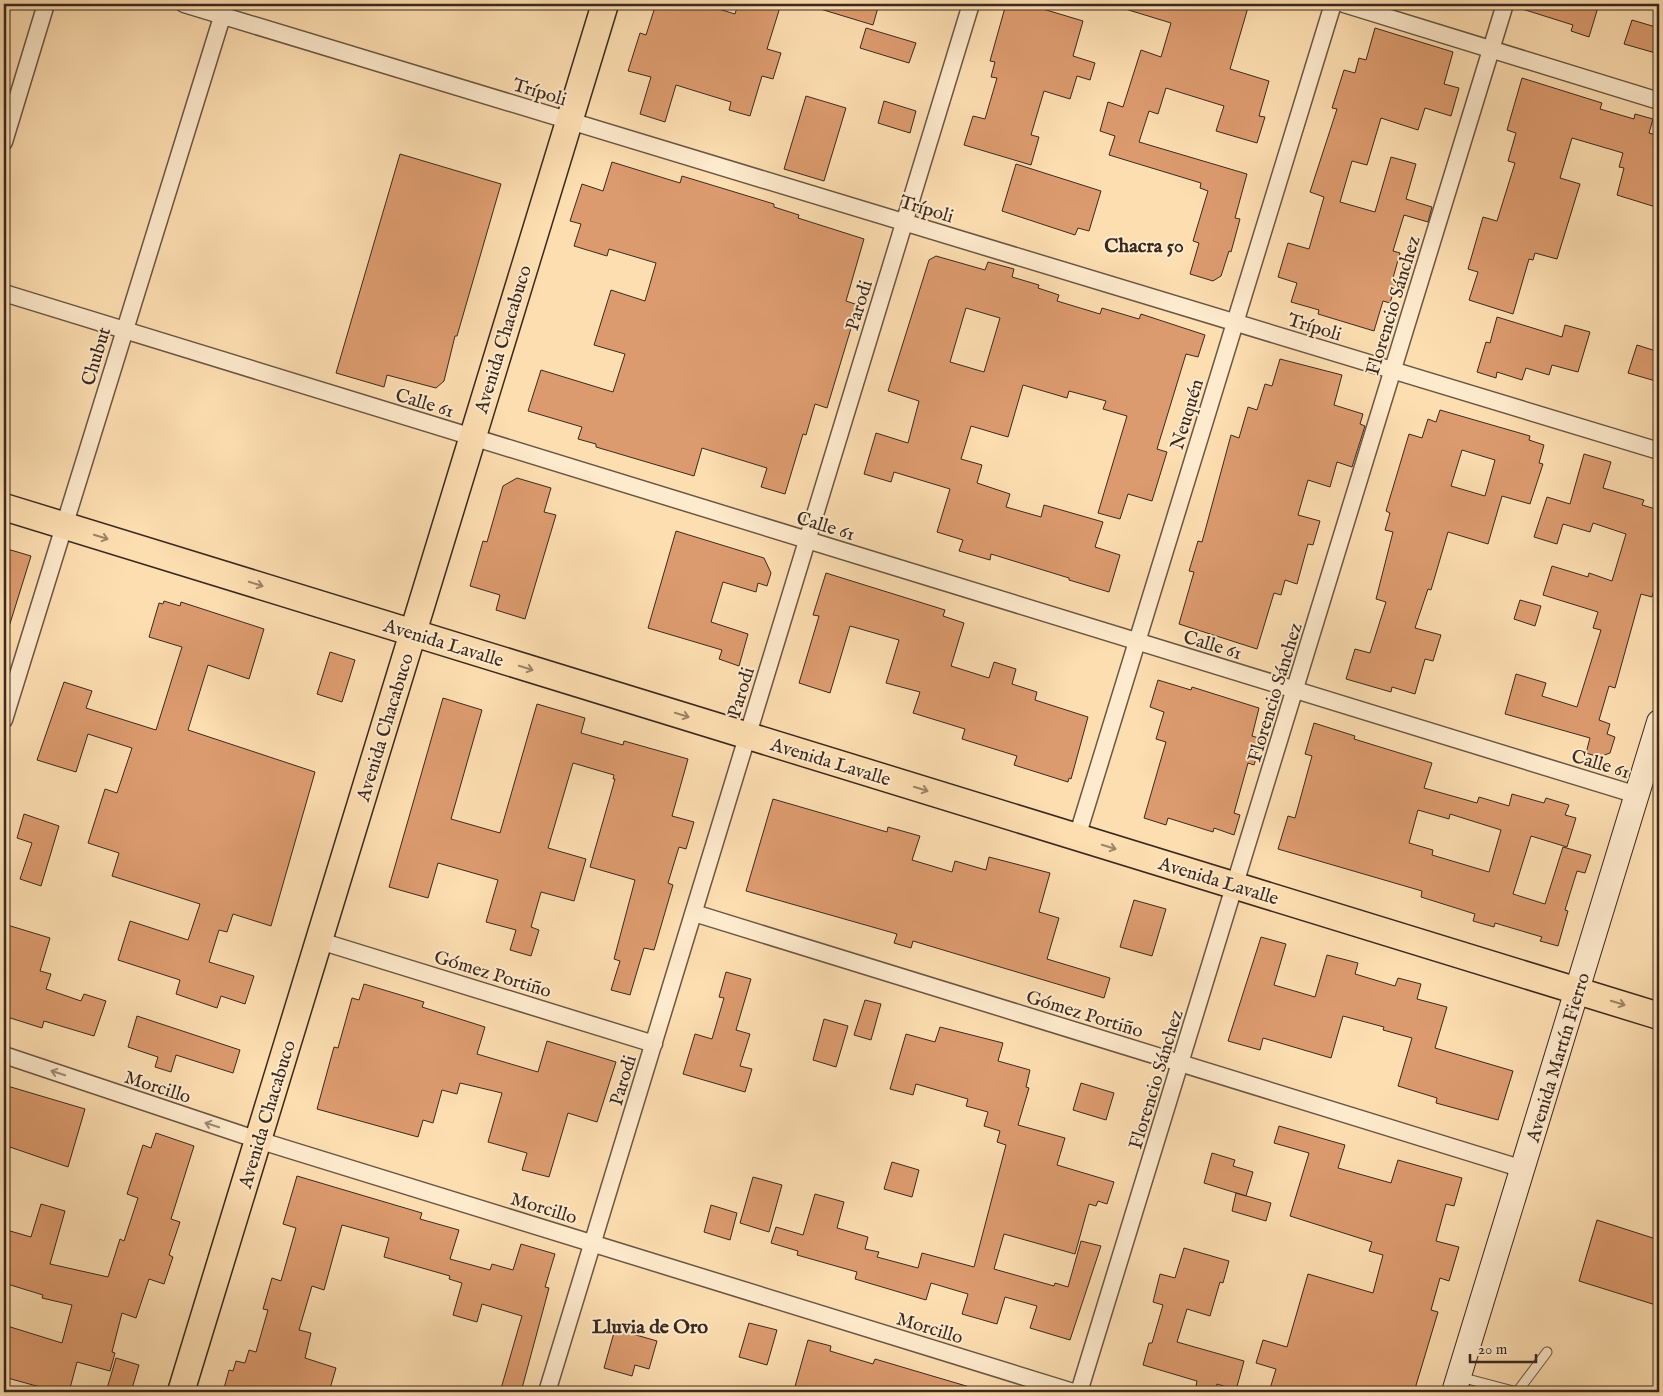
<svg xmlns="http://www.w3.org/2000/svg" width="1663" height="1396" font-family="'IM FELL English',serif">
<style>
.building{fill:#dc9b6e;stroke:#3a291f;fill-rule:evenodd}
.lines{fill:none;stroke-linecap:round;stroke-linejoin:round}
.lane-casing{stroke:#6b5644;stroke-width:11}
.street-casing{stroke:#6b5644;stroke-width:19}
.secondary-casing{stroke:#3a291f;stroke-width:26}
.primary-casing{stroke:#3a291f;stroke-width:29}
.lane{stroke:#feeacc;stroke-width:9}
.street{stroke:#feeacc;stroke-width:16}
.secondary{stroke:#feeacc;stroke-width:24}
.primary{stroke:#fddeb1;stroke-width:26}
.oneway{stroke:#9c8468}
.oneway2{stroke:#9c8a76}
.labels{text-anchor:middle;stroke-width:4;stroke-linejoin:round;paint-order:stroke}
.street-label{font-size:19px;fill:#3a291f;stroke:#feeacc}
.neighbourhood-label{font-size:20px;font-weight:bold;fill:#3a291f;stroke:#feeacc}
</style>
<rect width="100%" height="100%" fill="#fddeb1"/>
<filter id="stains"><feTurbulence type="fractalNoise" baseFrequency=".004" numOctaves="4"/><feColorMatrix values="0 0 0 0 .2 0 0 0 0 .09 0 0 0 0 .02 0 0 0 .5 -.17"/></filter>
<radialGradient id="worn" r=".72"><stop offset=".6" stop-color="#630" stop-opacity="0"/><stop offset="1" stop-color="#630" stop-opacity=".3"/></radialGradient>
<path class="building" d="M656 4H702L735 14 738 4H781L767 49 781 53 773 79 762 76 750 116 729 110 731 102 676 85 665 122 640 114 651 77 628 71 640 33 646 35Z
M818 4H879L873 25 817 8Z
M1006 4H1044L1043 9 1083 21 1073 56 1095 63 1090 80 1077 76 1070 99 1044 91 1031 135 1039 137 1031 165 964 145 973 116 985 119 997 78 991 77 995 62 990 61Z
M1123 4H1249L1230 69 1269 81 1259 116 1265 117 1257 143 1216 131 1224 106 1166 88 1158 114 1149 111 1139 142 1247 174 1235 218 1240 219 1231 252 1229 251 1221 276 1213 281 1190 274 1199 243 1193 241 1208 191 1200 188 1201 183 1109 155 1115 136 1100 131 1108 102 1123 107 1141 50 1161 57 1171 23 1122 8Z
M1519 4H1599L1589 37 1571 31 1573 25 1519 8Z
M1632 20 1659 28V54L1624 44Z
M866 28 916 43 909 63 860 48Z
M1375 28 1453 52 1444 84 1459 88 1451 116 1425 108 1418 130 1381 118 1367 165 1352 161 1340 202 1375 212 1391 157 1416 164 1406 199 1432 207 1428 222 1404 215 1393 251 1400 253 1393 278 1397 280 1390 303 1383 301 1374 331 1318 314 1319 310 1291 302 1297 283 1278 277 1288 243 1309 249 1324 197 1310 192 1337 109 1332 108 1344 70 1355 73 1359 58 1366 60Z
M1522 78 1602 103 1600 109 1634 119 1635 114 1653 119 1649 133 1659 136V208L1617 195 1624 168 1619 167 1623 153 1572 138 1560 178 1580 184 1557 259 1535 253 1533 260 1529 259 1513 314 1469 300 1478 272 1468 269 1483 217 1497 221 1515 163 1508 161 1516 133 1507 130Z
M806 96 846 108 824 181 784 169Z
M884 101 916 111 910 133 878 123Z
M400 154 501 184 457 336H455L444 381 436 388 387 375 384 387 336 373Z
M612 162 680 183 682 176 774 204V207L799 215 798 218 864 239 846 301 858 305 827 408 815 404 806 435 803 434 785 494 761 487 767 468 702 448 694 476 596 447V444L578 439 582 427 528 411 541 370 613 392 625 354 594 345 611 290 645 301 656 263 609 249 607 256 574 246 581 224 570 221 582 184 603 191Z
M1016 164 1101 191 1089 231 1078 228 1075 235 1002 211Z
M936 256 985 270 988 262 1014 269 1012 277 1039 285 1038 288 1059 295 1057 301 1100 314 1102 308 1139 319 1141 314 1205 335 1198 357 1186 354 1157 449 1167 452 1152 501 1128 494 1120 519 1098 513 1127 416 1103 409 1106 401 1069 391 1067 398 1023 385 1008 437 971 426 961 459 982 465 977 483 1010 494 1006 507 1041 517 1044 505 1103 522 1095 547 1120 555 1109 592 1069 580V578L991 554 990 560 959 551 963 540 937 532 950 489 894 472 891 482 864 474 876 433 908 443 919 401 888 391 929 260ZM966 308 1000 318 984 372 950 362Z
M1497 317 1562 337 1565 325 1590 332 1578 372 1552 365 1549 375 1526 368 1522 380 1497 372 1496 378 1477 372 1486 342 1490 343Z
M1637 345 1659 352V382L1628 373Z
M1280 359 1342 375 1334 405 1363 414 1360 424 1365 426 1352 467 1337 462 1330 487 1308 480 1298 515 1320 521 1313 545 1308 544 1297 584 1285 580 1281 595 1274 593 1257 649 1179 624 1194 572 1189 571 1198 541 1202 542 1231 435 1239 438 1248 407 1257 410 1265 384 1272 386Z
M1440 410 1530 436 1529 440 1544 445 1539 463 1543 464 1530 504 1502 496 1488 544 1448 532 1431 590 1428 589 1415 628 1441 635 1433 661 1425 659 1415 694 1392 687 1391 692 1346 679 1355 649 1370 653 1386 602 1376 599 1393 532 1385 530 1390 513 1386 511 1409 434 1422 438 1428 419 1436 422ZM1462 450 1495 460 1485 496 1451 486Z
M1584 454 1611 462 1603 488 1644 500 1642 505 1659 510V571L1652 597 1641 594 1615 688 1609 686 1599 720 1610 724 1607 734 1615 737 1610 753 1599 757 1586 753 1590 738 1505 714 1516 674 1546 683 1542 696 1577 707 1601 630 1593 628 1598 612 1543 595 1552 566 1588 577 1589 573 1612 581 1626 534 1593 523 1590 532 1563 524 1557 544 1534 537 1547 497 1570 504Z
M517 478 551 488 544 512 556 515 525 619 496 610 500 595 470 586 483 541 487 542 503 486Z
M676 531 764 558 771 573 767 586 758 583 756 592 723 582 711 622 748 634 739 666 719 659 722 650 648 628Z
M4 548 31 556 8 630H4Z
M826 573 945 610 943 616 964 623 951 666 989 678 994 662 1016 669 1012 684 1037 692 1035 700 1088 717 1071 779 1069 778 1068 782 1014 765 1017 756 962 739 965 729 913 713 920 692 886 683 899 640 850 626 830 693 799 683 819 616 813 615Z
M1520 600 1541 606 1535 626 1514 619Z
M164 601 180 606 181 602 264 629 249 679 208 665 188 730 315 772 271 926 233 914 227 932 219 930 209 962 254 976 245 1004 221 996 217 1008 176 994 180 980 118 960 130 921 188 940 200 904 112 876 119 853 88 843 105 789 117 793 132 748 88 734 76 772 37 760 64 682 92 691 86 708 156 730 182 647 149 637 159 603 163 604Z
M330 652 355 660 342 702 317 694Z
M1158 680 1191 690 1192 687 1259 708 1252 736 1262 739 1254 765 1248 763 1234 813 1240 815 1234 835 1214 828 1213 832 1168 818 1166 825 1144 818 1166 742 1156 739 1164 712 1150 707Z
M443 698 482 710 451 819 500 833 537 704 585 718 581 733 623 745 624 741 688 759 672 816 694 822 686 849 679 847 668 883 673 885 654 950 644 948 630 995 611 990 620 961 614 959 635 880 590 867 615 779H613L614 775 573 763 548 848 586 859 574 901 541 892 531 927 539 930 531 956 510 950 516 930 486 922 498 880 438 863 428 898 389 887Z
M1314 723 1355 736 1354 739 1432 763 1424 788 1477 803 1479 797 1509 806 1512 794 1544 803 1546 798 1569 805 1565 815 1576 818 1567 847 1531 836 1513 894 1545 904 1563 847 1591 855 1585 873 1577 871 1565 910 1568 911 1558 946 1540 941 1542 937 1495 923 1494 927 1473 921 1475 914 1421 897 1422 891 1278 849 1288 816 1295 818 1312 756 1305 754ZM1418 810 1449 819 1450 814 1501 830 1489 872 1432 855 1433 850 1409 843Z
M773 799 887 832 888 827 920 836 912 860 952 872 955 861 986 870 989 857 1050 873 1039 912 1059 918 1047 959 1110 978 1104 998 913 941 911 948 894 943 897 934 746 891Z
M24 814 59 826 41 886 20 879 32 843 17 838Z
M1134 900 1166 909 1152 956 1120 947Z
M4 924 50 938 40 971 51 974 46 989 81 1001 84 994 106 1001 94 1036 44 1021 42 1028 4 1016Z
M1261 937 1286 944 1274 985 1315 997 1327 955 1358 963 1355 974 1395 986 1398 978 1421 984 1417 999 1447 1007 1435 1048 1513 1071 1498 1120 1436 1103 1437 1098 1398 1086 1412 1038 1383 1030 1384 1027 1343 1016 1331 1058 1263 1038 1260 1050 1228 1041Z
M726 972 751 979 736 1030 750 1034 740 1066 752 1069 745 1092 683 1074 695 1034 712 1039 724 998 719 997Z
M364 984 424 1002 422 1007 485 1027 477 1054 538 1072 547 1041 616 1062 597 1122 568 1113 549 1177 522 1170 527 1153 488 1142 502 1093 460 1083 457 1094 442 1090 433 1123 423 1120 418 1137 317 1109 334 1047 338 1048 352 998 359 1000Z
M865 1000 881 1004 871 1040 854 1035Z
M137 1016 240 1050 233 1073 176 1055 171 1072 155 1067 158 1057 128 1047Z
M824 1019 848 1026 836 1067 813 1060Z
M940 1027 1003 1043 998 1061 1030 1070 1026 1087 1029 1088 1018 1125 1065 1138 1057 1165 1114 1182 1107 1204 1098 1201 1096 1206 1089 1204 1075 1254 1004 1234 994 1269 1054 1286 1055 1283 1068 1287 1081 1241 1101 1246 1070 1340 1030 1328 1037 1306 1005 1297 997 1324 962 1314 968 1294 931 1283 926 1300 855 1279 857 1272 797 1255 798 1251 771 1243 776 1227 803 1235 815 1194 844 1202 837 1228 868 1237 865 1249 879 1252 877 1257 918 1268 922 1253 974 1267 1006 1145 997 1142 1000 1131 984 1126 988 1112 966 1106 968 1099 916 1084 913 1095 890 1089 906 1034 935 1042Z
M1081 1083 1114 1093 1106 1120 1073 1110Z
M4 1085 85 1109 68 1167 4 1145Z
M1279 1126 1345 1145 1338 1168 1391 1183 1398 1160 1462 1178 1454 1206 1446 1204 1436 1241 1459 1247 1449 1281 1440 1278 1431 1310 1438 1312 1414 1392H1269L1276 1369 1256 1363 1263 1340 1287 1347 1308 1274 1373 1293 1383 1255 1369 1251 1372 1242 1290 1216 1309 1153 1274 1143Z
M156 1133 194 1146 171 1219 180 1222 169 1255 173 1257 164 1284 149 1279 136 1318 122 1313 112 1352 115 1353 110 1371 77 1362 69 1392H58L4 1377V1325L62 1343 72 1305 42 1298 43 1295 4 1283V1253L10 1231 31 1237 41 1204 65 1211 50 1264 108 1277 120 1239 124 1241 138 1198 127 1194 143 1145 151 1148Z
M1212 1153 1235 1160 1233 1166 1253 1172 1246 1196 1204 1183Z
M892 1162 919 1170 912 1197 884 1189Z
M297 1176 422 1213 420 1219 459 1230 450 1259 490 1270 492 1264 513 1270 521 1244 555 1254 545 1287 549 1288 521 1392H500L522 1316 482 1304 477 1322 453 1315 462 1283 449 1279 450 1276 384 1257 389 1238 342 1225 324 1290 312 1286 299 1330 311 1333 305 1358 336 1368 329 1392H223L229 1370 233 1371 236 1361 245 1363 249 1350 256 1352 268 1310 263 1309 272 1278 281 1281 296 1228 283 1224Z
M753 1177 782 1185 769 1232 740 1223Z
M1236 1193 1271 1203 1266 1221 1232 1211Z
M711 1205 737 1213 730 1240 704 1232Z
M1597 1220 1659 1240V1306L1579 1281Z
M1184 1248 1229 1261 1223 1283 1220 1282 1210 1316 1187 1309 1177 1342 1244 1361 1236 1390 1217 1384 1215 1392 1196 1386 1197 1381 1143 1365 1149 1343H1152L1163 1305 1153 1302 1160 1274 1175 1278Z
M749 1323 777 1330 767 1365 739 1357Z
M615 1329 657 1341 649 1369 635 1365 632 1376 604 1368Z
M808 1340 831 1346 830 1351 873 1364 875 1359 973 1388 972 1392H803L794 1390Z
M116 1358 139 1365 131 1392H106Z"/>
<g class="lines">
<g class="lane-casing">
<path id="lane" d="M1460 1377 1517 1392
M1517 1392 1547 1352"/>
</g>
<g class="street-casing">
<path id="street" d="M184 4 1659 451
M1344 4 1659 101
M4 142 46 4
M4 293 1637 795
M4 720 226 4
M1077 837 1333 4
M694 913 1523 1169
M320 941 654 1044
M4 1055 258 1140 1073 1392
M547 1392 971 4
M1079 1392 1505 4"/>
</g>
<g class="secondary-casing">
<path id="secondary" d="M1454 1392 1659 722"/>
</g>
<g class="primary-casing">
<path id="primary" d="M4 507 1659 1016
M181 1392 605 4"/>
</g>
<use href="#lane" class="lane"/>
<use href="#street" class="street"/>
<use href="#secondary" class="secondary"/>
<use href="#primary" class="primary"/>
</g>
<defs><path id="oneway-shaft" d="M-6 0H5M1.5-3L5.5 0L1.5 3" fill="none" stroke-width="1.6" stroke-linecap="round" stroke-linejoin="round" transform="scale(1.25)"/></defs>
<g class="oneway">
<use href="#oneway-shaft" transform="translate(101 537) rotate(17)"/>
<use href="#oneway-shaft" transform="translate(256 584) rotate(17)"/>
<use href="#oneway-shaft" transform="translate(526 668) rotate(17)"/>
<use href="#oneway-shaft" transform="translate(682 715) rotate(17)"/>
<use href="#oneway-shaft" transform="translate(921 789) rotate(17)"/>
<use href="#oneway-shaft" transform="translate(1109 847) rotate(17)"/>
<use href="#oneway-shaft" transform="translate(1618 1003) rotate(17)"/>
</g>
<g class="oneway2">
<use href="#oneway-shaft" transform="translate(58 1073) rotate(-162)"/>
<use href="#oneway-shaft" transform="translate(212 1125) rotate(-162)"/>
</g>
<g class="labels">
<g class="street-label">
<text transform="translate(540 91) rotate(17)" y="7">Trípoli</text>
<text transform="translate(927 208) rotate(17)" y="7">Trípoli</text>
<text transform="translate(858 305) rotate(-73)" y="7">Parodi</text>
<text transform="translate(1392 305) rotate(-73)" y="7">Florencio Sánchez</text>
<text transform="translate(1315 326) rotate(17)" y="7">Trípoli</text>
<text transform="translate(502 339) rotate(-73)" y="7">Avenida Chacabuco</text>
<text transform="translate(95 356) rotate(-73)" y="7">Chubut</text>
<text transform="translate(425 402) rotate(17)" y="7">Calle 61</text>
<text transform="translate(1186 414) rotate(-73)" y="7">Neuquén</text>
<text transform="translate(826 525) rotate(17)" y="7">Calle 61</text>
<text transform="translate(444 642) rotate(17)" y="7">Avenida Lavalle</text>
<text transform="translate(1213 644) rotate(17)" y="7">Calle 61</text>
<text transform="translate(740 692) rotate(-73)" y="7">Parodi</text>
<text transform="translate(1274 692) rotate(-73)" y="7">Florencio Sánchez</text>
<text transform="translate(384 727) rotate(-73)" y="7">Avenida Chacabuco</text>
<text transform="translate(831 761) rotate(17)" y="7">Avenida Lavalle</text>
<text transform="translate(1601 763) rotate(17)" y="7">Calle 61</text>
<text transform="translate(1219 880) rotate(17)" y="7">Avenida Lavalle</text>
<text transform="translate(493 973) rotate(17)" y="7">Gómez Portiño</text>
<text transform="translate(1085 1013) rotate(17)" y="7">Gómez Portiño</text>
<text transform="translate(1557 1057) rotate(-73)" y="7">Avenida Martín Fierro</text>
<text transform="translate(1155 1079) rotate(-73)" y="7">Florencio Sánchez</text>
<text transform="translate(622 1080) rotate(-73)" y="7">Parodi</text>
<text transform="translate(158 1086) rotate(18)" y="7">Morcillo</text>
<text transform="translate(266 1114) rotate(-73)" y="7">Avenida Chacabuco</text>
<text transform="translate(544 1207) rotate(17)" y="7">Morcillo</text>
<text transform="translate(930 1327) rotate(17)" y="7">Morcillo</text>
</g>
<g class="neighbourhood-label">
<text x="1144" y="252">Chacra 50</text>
<text x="650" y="1333">Lluvia de Oro</text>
</g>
</g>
<rect width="1663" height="1396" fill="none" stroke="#fddeb1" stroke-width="20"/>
<rect x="5" y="5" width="1653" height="1386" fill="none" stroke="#3a291f" stroke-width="2.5"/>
<rect x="10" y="10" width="1643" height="1376" fill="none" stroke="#3a291f"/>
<path d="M1470 1354v8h66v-8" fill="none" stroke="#3a291f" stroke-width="2.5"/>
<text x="1478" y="1354" font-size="15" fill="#3a291f" stroke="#feeacc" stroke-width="4" paint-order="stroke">20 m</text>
<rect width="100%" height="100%" filter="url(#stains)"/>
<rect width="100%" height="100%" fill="url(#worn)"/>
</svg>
